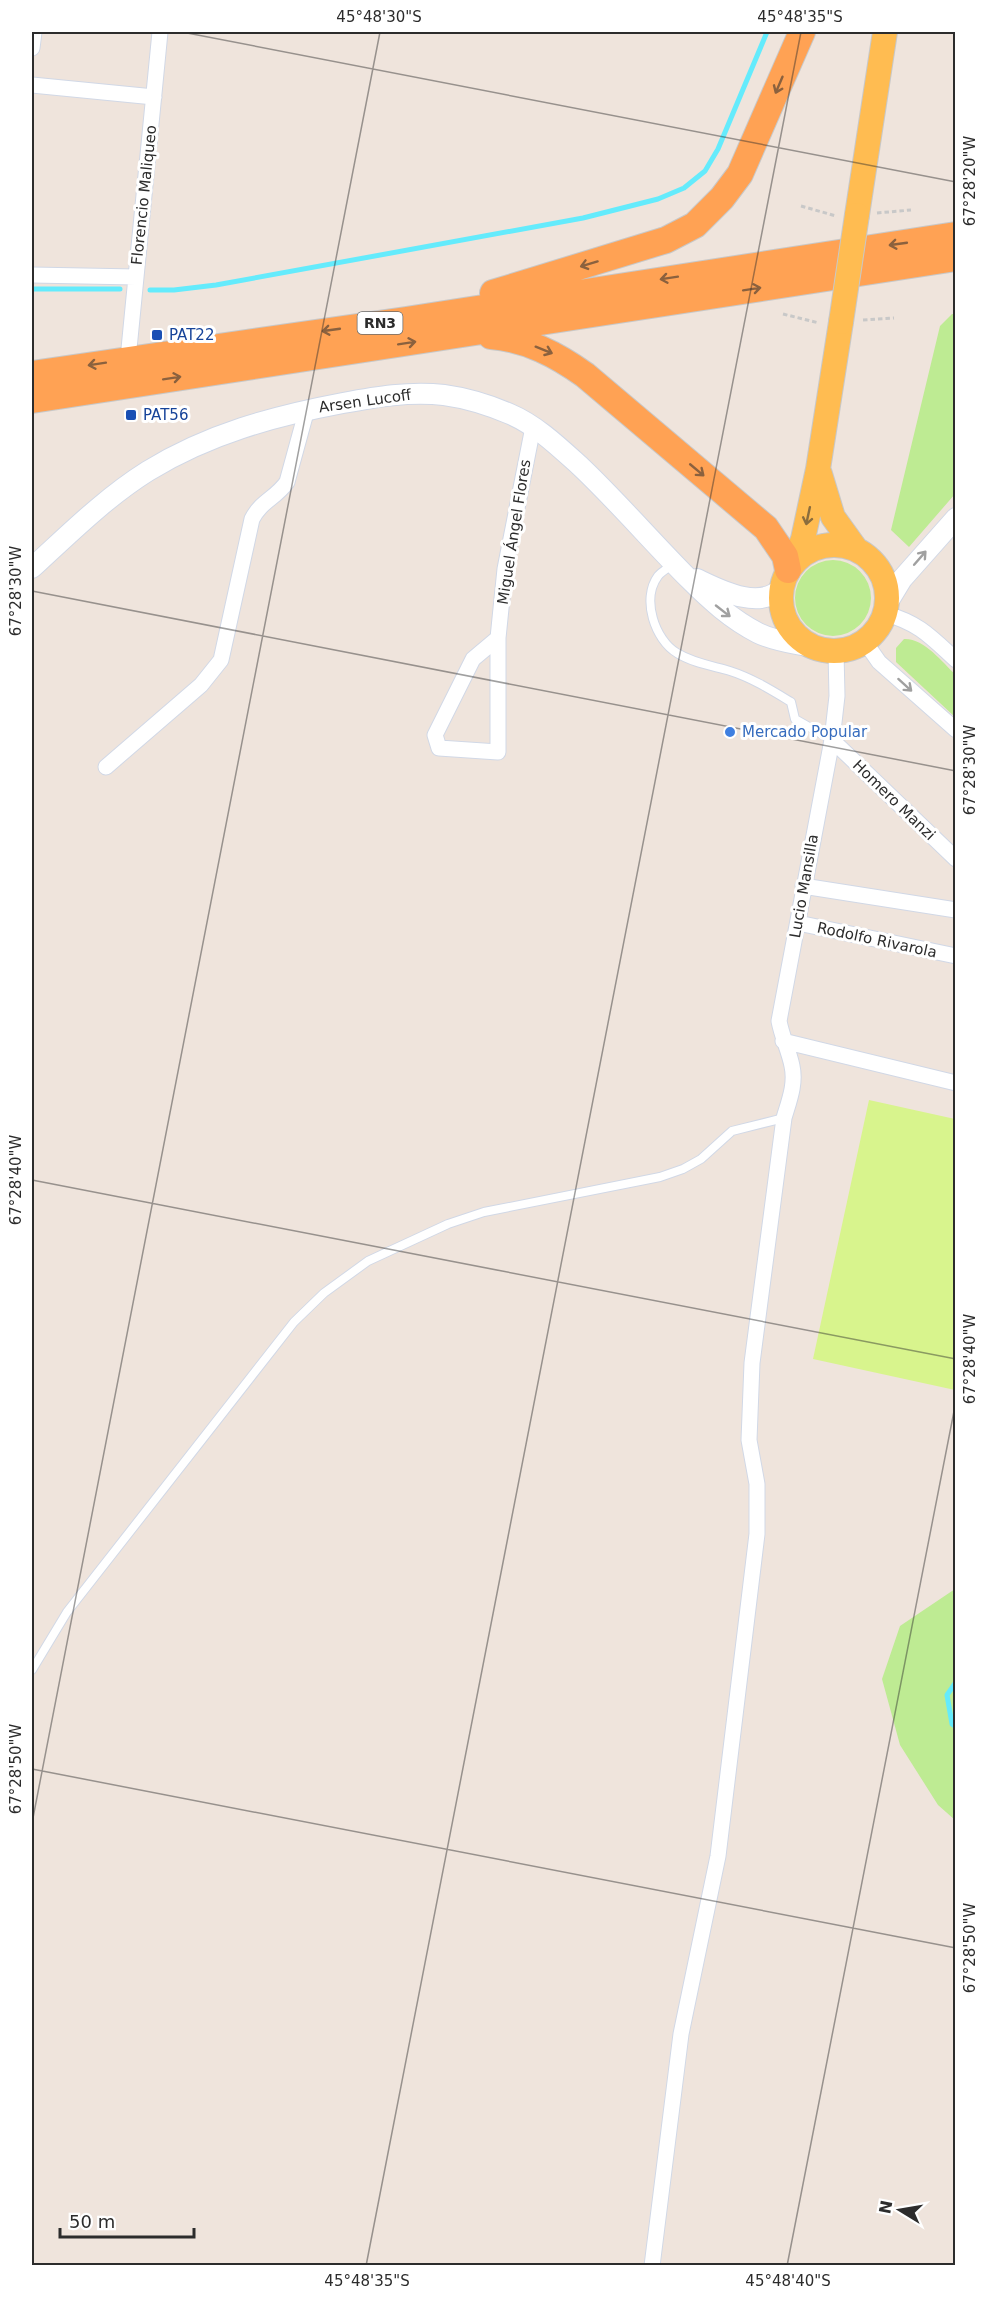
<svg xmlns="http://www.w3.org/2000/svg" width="987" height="2297" font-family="'DejaVu Sans',sans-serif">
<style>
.green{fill:#beeb93}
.pitch{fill:#d8f48d}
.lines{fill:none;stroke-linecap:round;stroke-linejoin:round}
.stream{stroke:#64ebfc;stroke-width:5}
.service-casing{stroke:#d1d8e6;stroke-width:10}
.minor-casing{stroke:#d1d8e6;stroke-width:17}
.tertiary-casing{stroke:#d1d8e6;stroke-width:22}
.primary-casing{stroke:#c8c8c8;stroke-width:26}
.trunk-casing{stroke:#c8c8c8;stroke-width:28}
.path{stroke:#c8c8c8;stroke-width:3;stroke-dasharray:4.5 3;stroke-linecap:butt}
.service{stroke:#fff;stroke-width:8}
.minor{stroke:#fff;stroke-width:15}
.tertiary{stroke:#fff;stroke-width:20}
.primary{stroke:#ffbc51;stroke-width:24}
.trunk{stroke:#ffa254;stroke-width:26}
.primary-bridge-casing{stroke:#c8c8c8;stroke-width:26;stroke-linecap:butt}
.primary-bridge{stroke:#ffbc51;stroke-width:24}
.oneway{stroke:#8b613e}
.oneway2{stroke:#8b6d3d}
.oneway3{stroke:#a0a0a0}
.ticks{fill:none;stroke:#2c2c2c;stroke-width:1.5;stroke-opacity:0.45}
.transit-dot{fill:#1a4fb4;stroke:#fff;stroke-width:2}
.shop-dot{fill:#3f7fe0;stroke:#fff;stroke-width:2}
.labels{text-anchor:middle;stroke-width:6;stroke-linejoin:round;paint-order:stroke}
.shield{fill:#fff;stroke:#6b6b6b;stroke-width:1.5}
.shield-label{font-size:14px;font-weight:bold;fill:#2c2c2c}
.street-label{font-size:15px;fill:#2c2c2c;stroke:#fff}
.transit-label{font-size:15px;fill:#164399;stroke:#fff;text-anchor:start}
.shop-label{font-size:15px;fill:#366cbe;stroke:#fff;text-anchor:start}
.neatline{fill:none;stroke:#2c2c2c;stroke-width:2}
.ticks-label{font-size:15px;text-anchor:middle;fill:#2c2c2c}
</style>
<rect width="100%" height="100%" fill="#efe4dc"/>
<path class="green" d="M952 314H955V494L909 547 891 530 940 326Z
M795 598a38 38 0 1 1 76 0a38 38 0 1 1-76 0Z
M904 639C924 638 942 662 955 674V717L896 662V648Z
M955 1589V1820L938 1805 900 1745 882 1679 900 1626Z"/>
<path class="pitch" d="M869 1100 955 1119V1390L813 1359Z"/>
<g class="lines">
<path class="stream" d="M32 289H120
M150 290H174L216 285 583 218 658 199 684 188 705 171 718 149 767 32
M956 1682 947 1695 952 1724 956 1727"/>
<g class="service-casing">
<path id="service" d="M672 565C668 568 661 572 658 576 641 599 655 640 677 653 693 663 713 666 730 671 752 678 771 690 791 702L795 719 832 740
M32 1670 67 1612 294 1322 324 1293 368 1261 448 1224 484 1212 660 1177 683 1169 701 1159 732 1131 784 1118"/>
</g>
<g class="minor-casing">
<path id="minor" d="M32 48 34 32
M32 85 154 97
M32 275 136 277
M128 359 160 32
M886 614C919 623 931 637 956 660
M498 638 473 659 435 735 439 748 498 752V638L505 569 533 427
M865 642 879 662 956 730
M832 740 956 859
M106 767 201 685 221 660 252 519C262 500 275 499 287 482L307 409
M803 886 956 910
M798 923 956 956
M783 1041 956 1083
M652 2266 681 2034 718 1856 757 1534V1484L749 1440 752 1363 784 1118C789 1101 796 1084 792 1066 789 1051 782 1037 779 1021L832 740 837 696 836 652"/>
</g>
<g class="tertiary-casing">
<path id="tertiary" d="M32 568C69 534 105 498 148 471 208 434 274 416 343 403 376 397 409 391 444 395 466 398 489 405 510 414 536 425 559 447 580 466 618 502 652 542 689 579 710 600 731 619 758 633 774 641 793 643 811 647
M697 579C718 589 761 612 782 587
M888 602 902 579 956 518"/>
</g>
<g class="primary-casing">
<path id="primary" d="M857 215 885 32
M820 474 833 517 856 549
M781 598a53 53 0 1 1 106 0a53 53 0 1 1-106 0Z
M794 562 803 539 818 469 841 322"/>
</g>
<g class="trunk-casing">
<path id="trunk" d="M493 293 666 240 695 225 722 198 740 174 802 32
M491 336C527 339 557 355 585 375L766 528 785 556 788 570
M32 374 406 320 956 235
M32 400 956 258"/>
</g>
<path class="path" d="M801 206 836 216
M877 213 911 210
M783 314 819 323
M863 320 894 318"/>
<use href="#service" class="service"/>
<use href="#minor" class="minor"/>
<use href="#tertiary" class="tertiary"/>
<use href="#primary" class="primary"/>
<use href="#trunk" class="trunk"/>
<g class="primary-bridge-casing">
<path id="primary-bridge" d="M841 322 857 215"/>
</g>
<use href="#primary-bridge" class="primary-bridge"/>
</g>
<defs><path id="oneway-shaft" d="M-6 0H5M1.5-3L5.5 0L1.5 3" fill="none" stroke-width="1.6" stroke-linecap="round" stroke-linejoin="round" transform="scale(1.5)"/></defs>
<g class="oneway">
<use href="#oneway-shaft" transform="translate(779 85) rotate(113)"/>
<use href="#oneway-shaft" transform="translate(898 244) rotate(172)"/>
<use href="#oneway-shaft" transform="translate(589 264) rotate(163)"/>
<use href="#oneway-shaft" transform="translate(669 278) rotate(171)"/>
<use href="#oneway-shaft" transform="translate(752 289) rotate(-9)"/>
<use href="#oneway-shaft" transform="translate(331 330) rotate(172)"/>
<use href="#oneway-shaft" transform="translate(407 343) rotate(-9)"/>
<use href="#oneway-shaft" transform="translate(544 350) rotate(22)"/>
<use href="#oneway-shaft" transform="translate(97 364) rotate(171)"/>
<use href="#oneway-shaft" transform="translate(172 378) rotate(-9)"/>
<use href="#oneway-shaft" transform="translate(697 470) rotate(40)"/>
</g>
<use class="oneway2" href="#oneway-shaft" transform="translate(808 516) rotate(102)"/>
<g class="oneway3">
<use href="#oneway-shaft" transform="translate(920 558) rotate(-49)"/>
<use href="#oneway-shaft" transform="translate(723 611) rotate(38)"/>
<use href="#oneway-shaft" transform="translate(905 685) rotate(42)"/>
</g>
<path class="ticks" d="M182 32 956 182M32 591 956 771M32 1180 956 1359M32 1769 956 1948M32 1823 380 32M366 2266 801 32M787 2266 956 1401"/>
<g class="transit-dot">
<rect x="151" y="329" width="12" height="12" rx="3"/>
<rect x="125" y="409" width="12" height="12" rx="3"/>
</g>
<circle class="shop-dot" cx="730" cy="732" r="6"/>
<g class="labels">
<rect class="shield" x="357.5" y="312" width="45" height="22" rx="4.5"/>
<g class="shield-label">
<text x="380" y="328">RN3</text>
</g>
<g class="street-label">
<text transform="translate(144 195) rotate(-84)" y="5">Florencio Maliqueo</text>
<text transform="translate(365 401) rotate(-8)" y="5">Arsen Lucoff</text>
<text transform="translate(514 532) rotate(-81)" y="5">Miguel Ángel Flores</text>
<text transform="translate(894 800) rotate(44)" y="5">Homero Manzi</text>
<text transform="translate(804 886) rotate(-80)" y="5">Lucio Mansilla</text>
<text transform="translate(877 940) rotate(12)" y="5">Rodolfo Rivarola</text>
</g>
<g class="transit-label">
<text x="169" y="340">PAT22</text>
<text x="143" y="420">PAT56</text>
</g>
<g class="shop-label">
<text x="742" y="737">Mercado Popular</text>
</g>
</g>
<rect width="987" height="2297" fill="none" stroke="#ffffff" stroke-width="66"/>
<g transform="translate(900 2210) rotate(281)" stroke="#ffffff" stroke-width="4.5" paint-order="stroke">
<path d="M0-4.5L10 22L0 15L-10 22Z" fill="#2c2c2c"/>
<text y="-9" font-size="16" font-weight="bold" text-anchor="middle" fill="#2c2c2c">N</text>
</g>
<path d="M60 2228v9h134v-9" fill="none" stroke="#2c2c2c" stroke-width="3"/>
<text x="69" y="2228" font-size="18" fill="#2c2c2c" stroke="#ffffff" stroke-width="4.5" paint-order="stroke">50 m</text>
<rect x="33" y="33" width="921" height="2231" class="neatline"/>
<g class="ticks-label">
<text x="379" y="22">45°48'30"S</text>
<text x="800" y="22">45°48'35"S</text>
<text transform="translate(970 181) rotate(-90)" y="5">67°28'20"W</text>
<text transform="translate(16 591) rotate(-90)" y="5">67°28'30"W</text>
<text transform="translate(970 770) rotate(-90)" y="5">67°28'30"W</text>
<text transform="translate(16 1180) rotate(-90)" y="5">67°28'40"W</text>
<text transform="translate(970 1359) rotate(-90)" y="5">67°28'40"W</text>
<text transform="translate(16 1769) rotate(-90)" y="5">67°28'50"W</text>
<text transform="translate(970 1948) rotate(-90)" y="5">67°28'50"W</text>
<text x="367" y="2286">45°48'35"S</text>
<text x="788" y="2286">45°48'40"S</text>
</g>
</svg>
